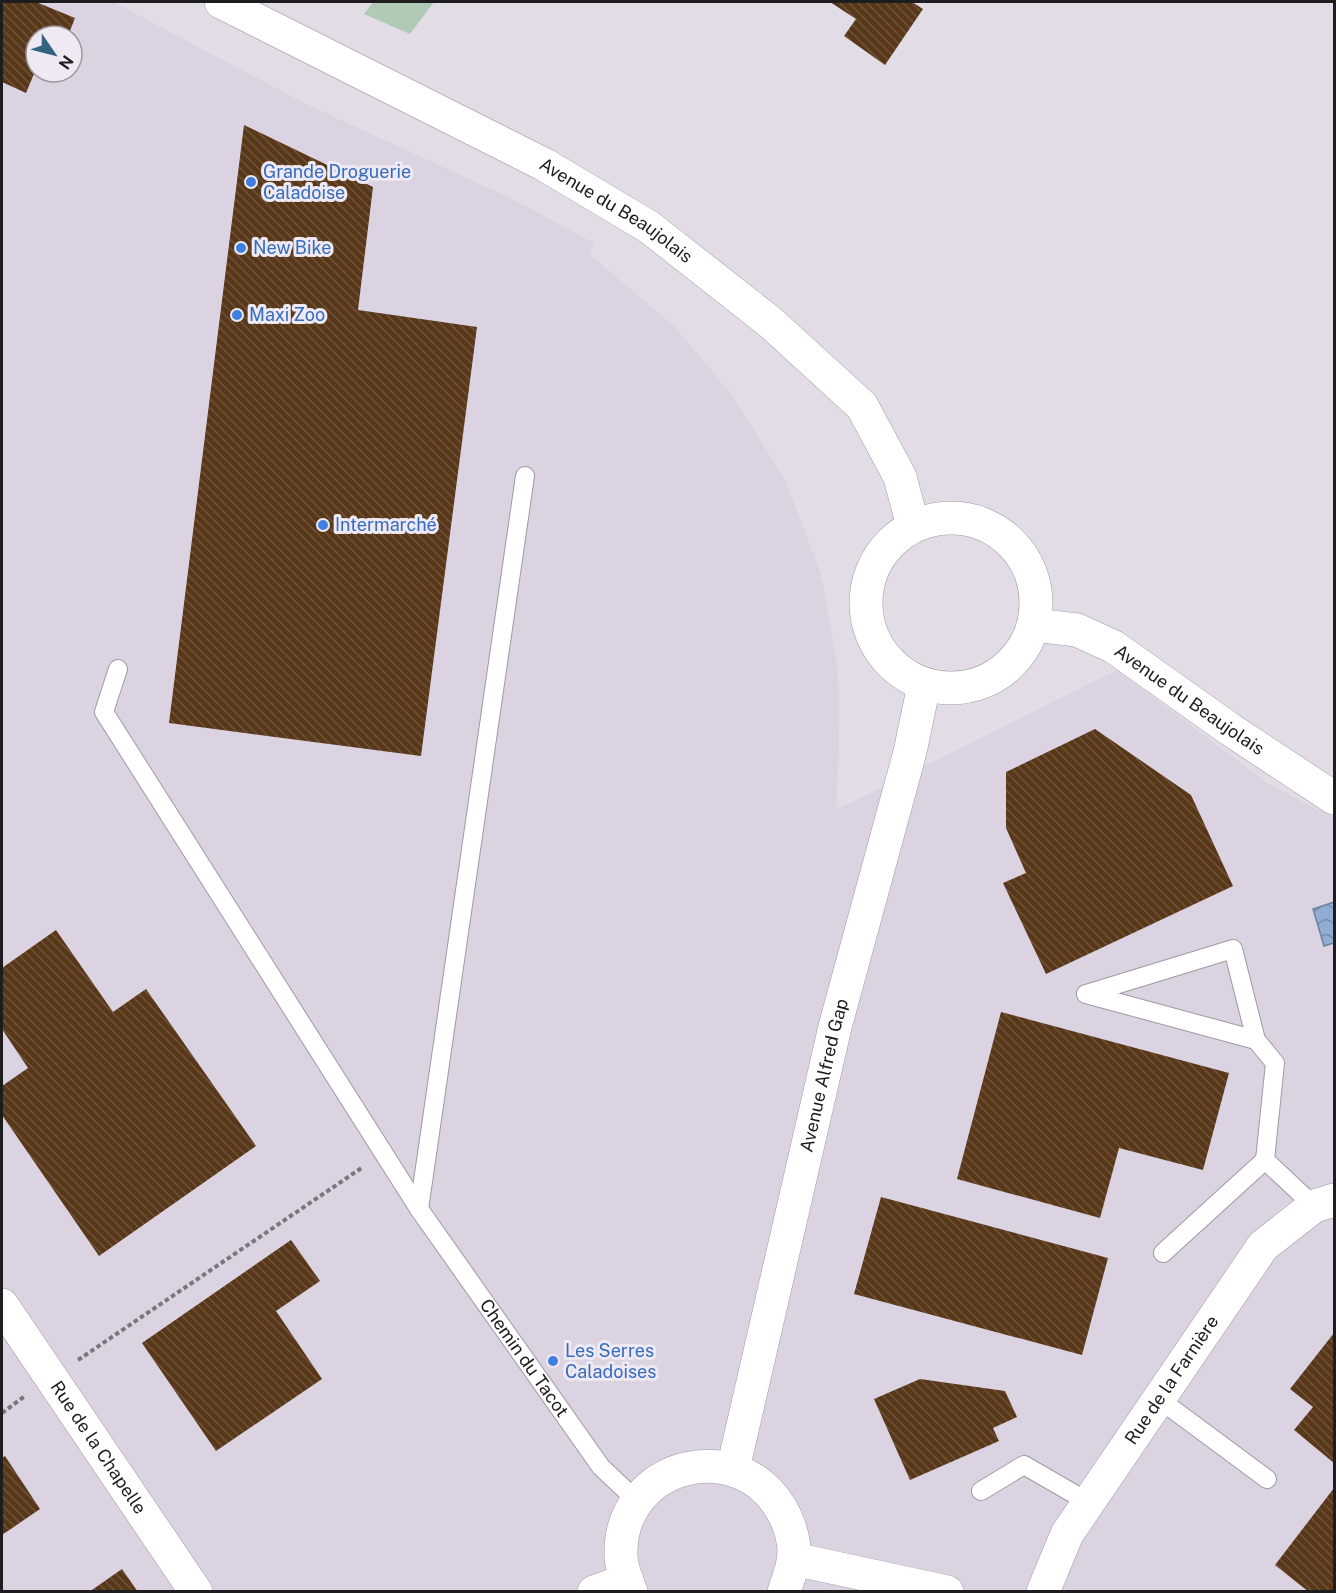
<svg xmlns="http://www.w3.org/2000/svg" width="1336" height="1593" font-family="'Public Sans',sans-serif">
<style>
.built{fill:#dbd2e2;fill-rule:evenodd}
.grass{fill:#b0cab6}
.water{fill:url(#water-waves);stroke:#6f829e;stroke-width:1.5}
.building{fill:url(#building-back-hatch)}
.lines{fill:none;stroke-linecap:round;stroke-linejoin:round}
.lane-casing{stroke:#9f9aa2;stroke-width:20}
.street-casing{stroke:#9f9aa2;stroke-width:34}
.secondary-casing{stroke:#9f9aa2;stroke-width:34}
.path{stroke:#79767c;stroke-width:4;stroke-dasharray:4.5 3;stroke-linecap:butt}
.lane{stroke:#fff;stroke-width:18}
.street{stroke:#fff;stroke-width:33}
.secondary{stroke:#fff;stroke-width:33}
.shop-dot{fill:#3f7fe0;stroke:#eee9f2;stroke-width:2}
.labels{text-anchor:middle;stroke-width:6;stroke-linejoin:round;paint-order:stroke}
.shop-label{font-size:18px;fill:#366cbe;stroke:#eee9f2;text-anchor:start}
.street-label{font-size:18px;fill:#1d1c1f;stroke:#eee9f2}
</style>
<defs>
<pattern id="water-waves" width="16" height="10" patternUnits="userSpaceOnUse" patternTransform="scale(1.5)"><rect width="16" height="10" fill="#92add4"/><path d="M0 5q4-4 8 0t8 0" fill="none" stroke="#778cab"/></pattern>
<pattern id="building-back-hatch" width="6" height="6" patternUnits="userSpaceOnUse" patternTransform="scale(1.5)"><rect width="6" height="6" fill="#59381a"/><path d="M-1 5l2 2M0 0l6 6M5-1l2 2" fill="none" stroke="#6d523a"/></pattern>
</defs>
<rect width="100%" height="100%" fill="#e1dce5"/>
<path class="built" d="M2 2H113L306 104 508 197 594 243 590 255 674 326 731 394 785 480 821 574 838 670 839 747 836 810 1117 670 1270 785 1334 818V1591L2 1592ZM36 36H72V72H36Z"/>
<path class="grass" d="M373 2H434L410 34 364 14Z"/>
<path class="water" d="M1334 902V943L1324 946 1313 909Z"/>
<path class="building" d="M2 2H36L75 18 68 36H36V69L26 93 2 82Z
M830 2H912L923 9 885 65 844 36 856 19Z
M244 125 373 187 358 310 477 327 421 756 169 723Z
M1095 729 1191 795 1233 886 1046 974 1003 883 1026 873 1006 828V772Z
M56 930 113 1012 146 989 256 1146 99 1256 2 1115V1086L28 1068 2 1029V968Z
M1001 1012 1229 1073 1203 1170 1119 1148 1100 1218 957 1179Z
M881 1197 1108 1258 1082 1355 854 1294Z
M291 1240 320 1281 276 1311 322 1379 216 1451 142 1343Z
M1334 1333V1463L1294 1430 1313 1407 1290 1389Z
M920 1379 1005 1391 1017 1417 993 1428 999 1441 910 1480 874 1399Z
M5 1456 40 1509 2 1535V1458Z
M1334 1488V1592H1309L1275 1565Z
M122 1569 138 1592H89Z"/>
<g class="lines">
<g class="lane-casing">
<g id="lane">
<path id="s1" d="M118 669 104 712 419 1209 601 1467 637 1501"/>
<path d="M1086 994 1256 1040 1275 1063 1265 1160 1314 1206"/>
<path d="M1086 994 1233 949 1256 1040"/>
<path d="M419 1209 525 476"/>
<path d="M1163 1253 1265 1160"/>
<path d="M1159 1399 1267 1479"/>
<path d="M981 1491 1024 1465 1088 1502"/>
</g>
</g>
<g class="street-casing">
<g id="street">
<path id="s2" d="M2 1305 196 1592"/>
<path id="s3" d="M733 1469 835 1027 910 752 924 685"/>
<path d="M794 1559 947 1592"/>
<path d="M594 1592 627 1580"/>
<path d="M631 1592C627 1581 621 1567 621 1556 618 1462 743 1431 785 1516 791 1529 796 1546 793 1561 792 1571 787 1581 784 1592"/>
<path id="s4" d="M1043 1592 1067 1534 1263 1246 1314 1206 1334 1200"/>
</g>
</g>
<g class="secondary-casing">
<g id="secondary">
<path id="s5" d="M221 2 545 165 649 227 770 322 862 406 900 477 913 526"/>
<circle cx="951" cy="603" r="85"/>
<path id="s6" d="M1034 625 1077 630 1114 647 1231 730 1334 798"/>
</g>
</g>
<path class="path" d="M78 1360 363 1167
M2 1413 25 1396"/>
<use href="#lane" class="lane"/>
<use href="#street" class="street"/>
<use href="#secondary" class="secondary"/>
</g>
<g class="shop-dot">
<circle cx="251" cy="182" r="6"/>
<circle cx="241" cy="248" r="6"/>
<circle cx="237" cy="315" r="6"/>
<circle cx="323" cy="525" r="6"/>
<circle cx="553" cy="1361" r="6"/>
</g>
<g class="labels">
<g class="shop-label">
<text x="263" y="178">Grande Droguerie<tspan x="263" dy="21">Caladoise</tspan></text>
<text x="253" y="254">New Bike</text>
<text x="249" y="321">Maxi Zoo</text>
<text x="335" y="531">Intermarché</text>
<text x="565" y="1357">Les Serres<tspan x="565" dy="21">Caladoises</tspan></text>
</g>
<g class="street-label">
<text dy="6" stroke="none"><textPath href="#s5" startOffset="447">Avenue du Beaujolais</textPath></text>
<text dy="6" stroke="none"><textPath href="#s6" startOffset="176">Avenue du Beaujolais</textPath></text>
<text dy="6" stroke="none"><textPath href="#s3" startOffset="404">Avenue Alfred Gap</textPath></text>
<text dy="6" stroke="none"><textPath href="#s1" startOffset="816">Chemin du Tacot</textPath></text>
<text dy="6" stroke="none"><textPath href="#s4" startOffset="249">Rue de la Farnière</textPath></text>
<text dy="6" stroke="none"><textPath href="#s2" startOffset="172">Rue de la Chapelle</textPath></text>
</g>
</g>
<rect width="1336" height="1593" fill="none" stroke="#1d1c1f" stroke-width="6"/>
<g transform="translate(54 54) rotate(125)"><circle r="28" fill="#eee9f2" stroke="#9a979e" stroke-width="1.5"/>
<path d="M0-4.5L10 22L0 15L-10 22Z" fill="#326381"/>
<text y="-9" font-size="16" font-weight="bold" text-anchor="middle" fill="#1d1c1f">N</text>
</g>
</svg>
